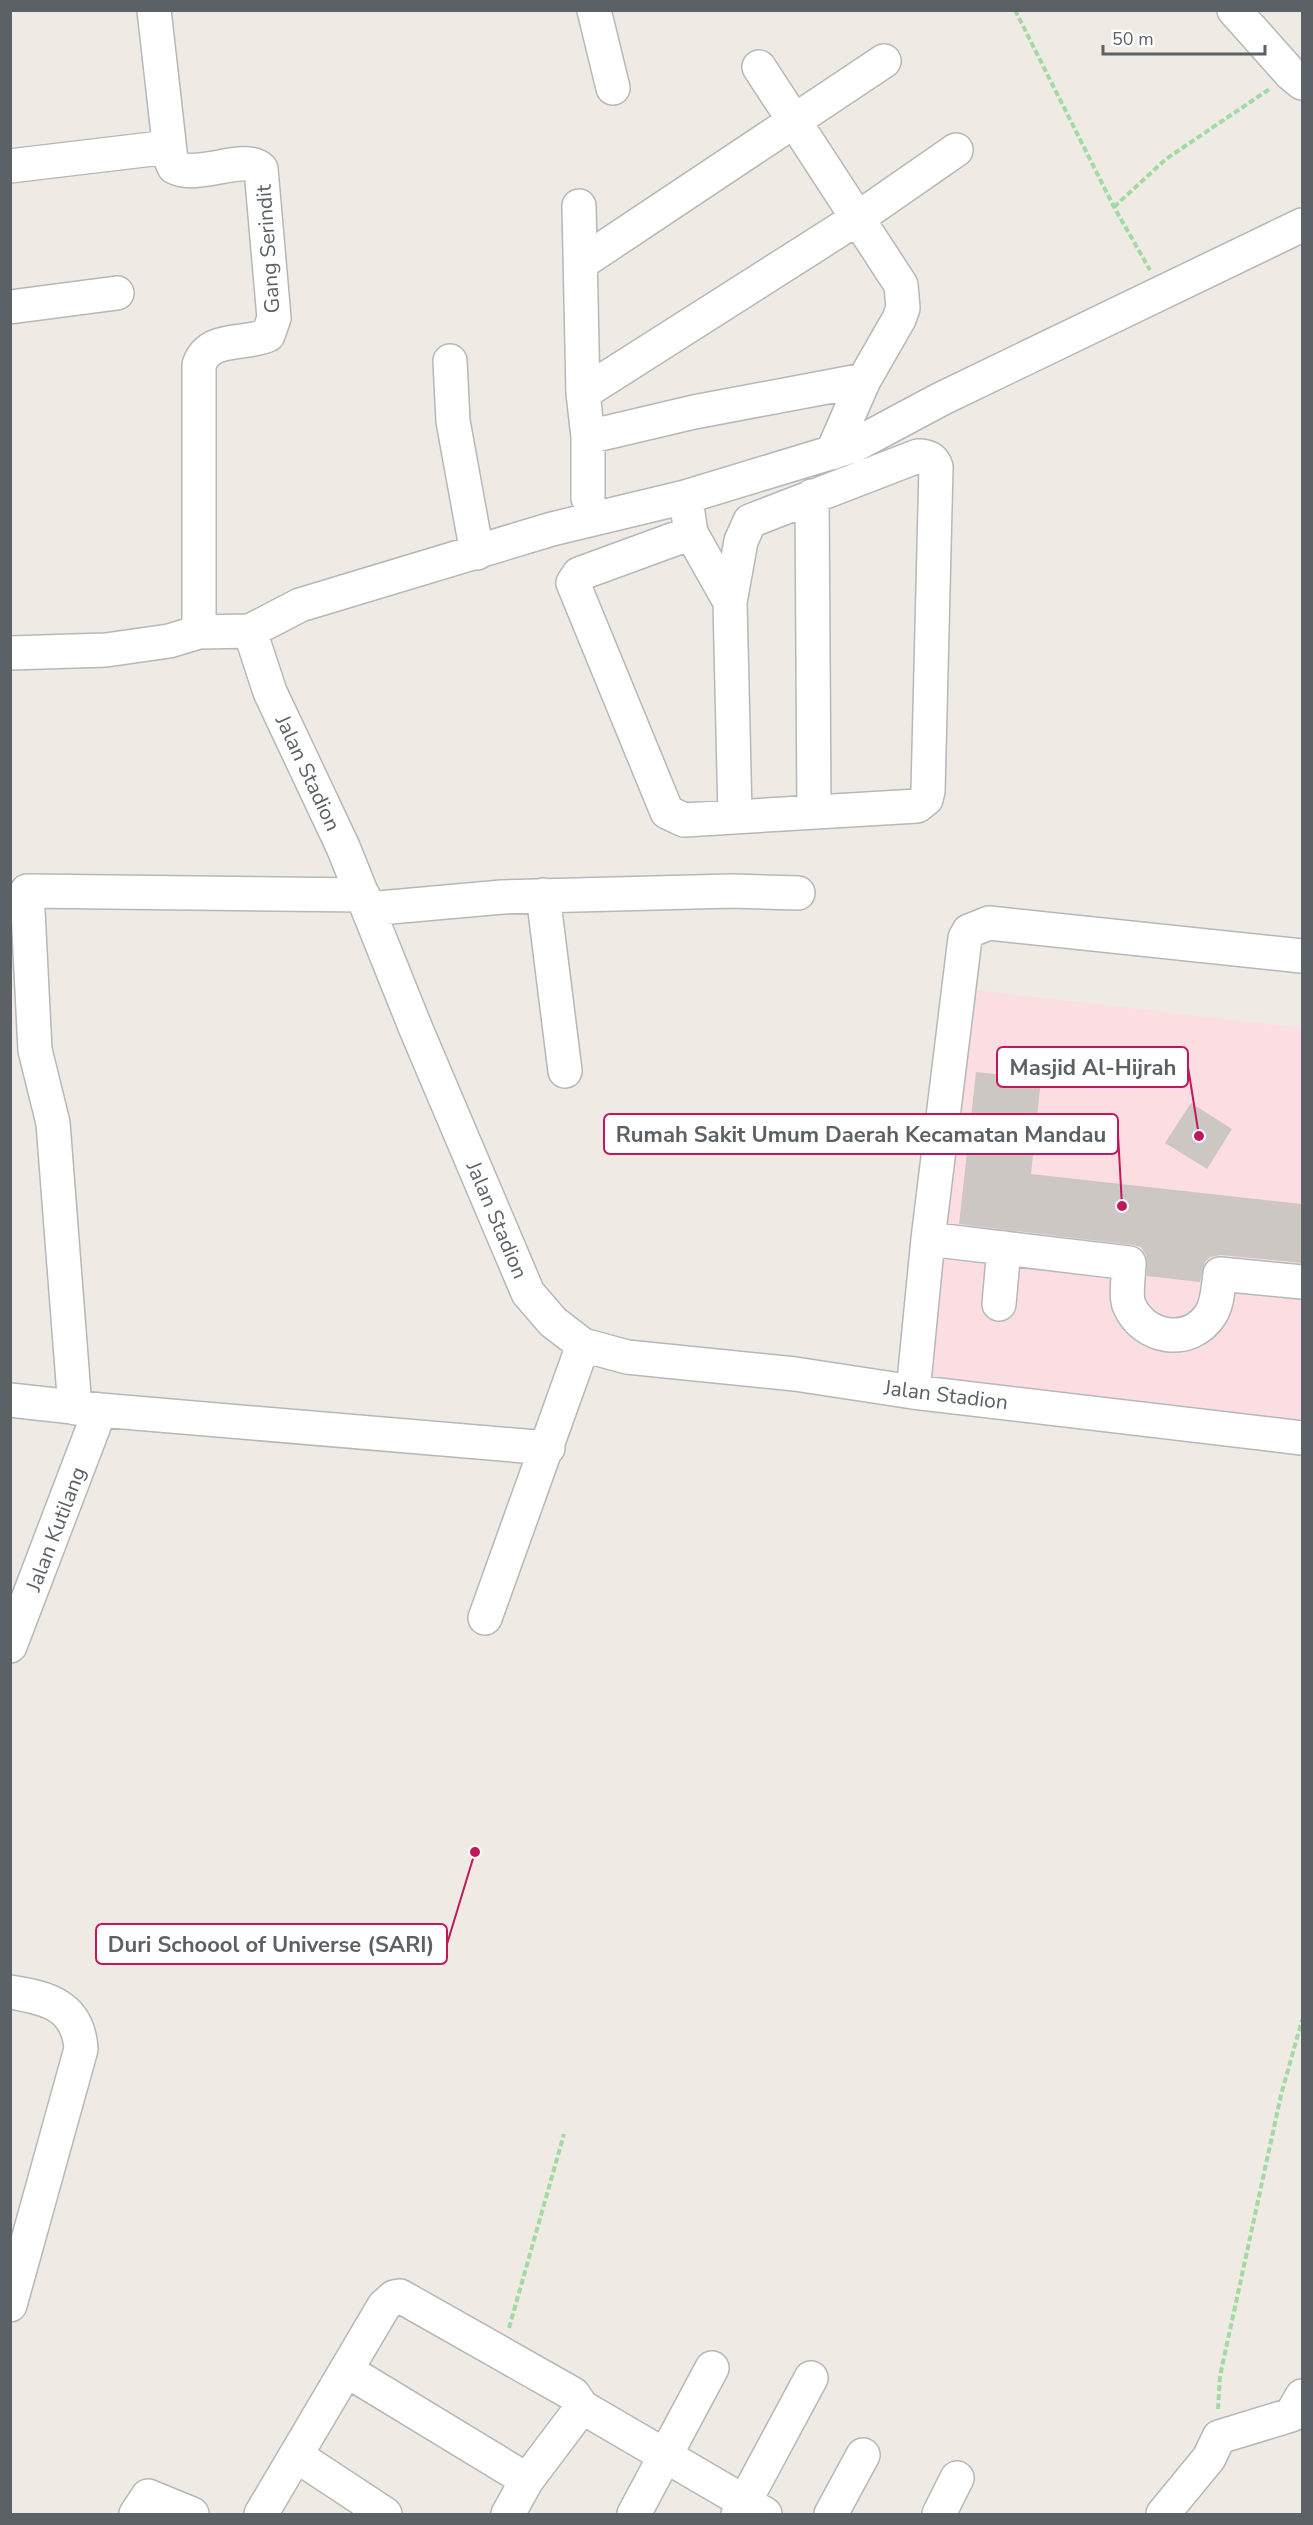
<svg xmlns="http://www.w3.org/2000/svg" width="1313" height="2525" font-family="'Nunito Sans',sans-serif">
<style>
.medical{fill:#fcdee2}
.building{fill:#ccc7c2}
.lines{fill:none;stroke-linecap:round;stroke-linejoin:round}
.minor-casing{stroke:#b4b8bb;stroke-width:36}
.path{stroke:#a1daa3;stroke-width:4;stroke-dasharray:6 3;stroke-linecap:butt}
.minor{stroke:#fff;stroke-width:33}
.labels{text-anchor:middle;stroke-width:5;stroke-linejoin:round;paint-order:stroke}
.street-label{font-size:21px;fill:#5b6165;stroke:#fff}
.leader{fill:none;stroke:#c2185b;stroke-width:2}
.callout-dot{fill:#c2185b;stroke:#fff;stroke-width:2}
.callout{fill:#fff;stroke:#c2185b;stroke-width:2}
.callout-label{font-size:22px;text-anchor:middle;font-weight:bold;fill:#5b6165}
</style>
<rect width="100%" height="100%" fill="#efeae3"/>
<path class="medical" d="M966 989 1302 1028V1429L922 1385Z"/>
<path class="building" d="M976 1072 1041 1079 1031 1174 1302 1204V1263L1221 1255 1210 1257 1205 1262 1200 1282 1147 1276 1146 1255 1141 1247 1132 1245 959 1224Z
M1191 1103 1232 1129 1207 1169 1165 1143Z"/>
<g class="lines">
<g class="minor-casing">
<path id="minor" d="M154 10 171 160 174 167C198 180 244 153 261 169L274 318 268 335C244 346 209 335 199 365V632
M594 10 613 88
M1234 10 1291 74 1302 83
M759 67 901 285 903 308 899 319 864 380 832 453
M10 166 169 147
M579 206 583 393 588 437 694 412 864 380
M581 263 884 61
M10 307 117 293
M450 361 453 421 477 553
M583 393 858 218 956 150
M588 437V498
M812 496 814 812
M688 513 691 533 730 602 735 815
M691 533 579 574 573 583 667 812 684 820 917 806 926 799 928 791 936 467C933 458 928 456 918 456L750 521 741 541 730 602
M250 631 300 605 552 529 685 497 853 446 941 399 1302 225
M10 653 106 650 169 641 199 632 250 631 270 692 343 847 416 1029 528 1293 553 1322 583 1345 627 1357 795 1374 913 1392 1302 1438
M543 895 565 1071
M368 909 502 897 732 891 798 893
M928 1239 965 938 969 931 989 923 1302 956
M999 1304 1004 1248
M913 1392 928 1239 1129 1263C1129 1276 1125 1294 1129 1305 1143 1339 1190 1347 1211 1314 1218 1302 1218 1288 1220 1274L1302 1282
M10 1400 100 1410 548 1448
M75 1408 53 1123 35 1050 27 891 363 895
M485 1618 583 1345
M10 1646 100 1410
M10 1992C47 1998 78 2005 81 2049L10 2305
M346 2370 527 2480
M582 2407 765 2514
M297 2456 385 2514
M136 2514 148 2496 192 2514
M261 2514 384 2306 394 2297 400 2296 573 2394 582 2407 527 2480 508 2514
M634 2514 712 2368
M738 2514 811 2378
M831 2514 863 2455
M939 2514 957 2478
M1163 2514 1209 2458 1219 2437 1291 2415 1302 2396"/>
</g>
<path class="path" d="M1015 10 1114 207 1150 270
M1114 207 1166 159 1271 88
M509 2328 564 2134
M1218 2409 1220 2376 1281 2095 1302 2020"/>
<use href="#minor" class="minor"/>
</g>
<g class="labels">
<g class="street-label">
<text transform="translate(268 249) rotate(-94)" y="7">Gang Serindit</text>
<text transform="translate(308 773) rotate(65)" y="7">Jalan Stadion</text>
<text transform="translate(497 1220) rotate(67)" y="7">Jalan Stadion</text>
<text transform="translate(946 1395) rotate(7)" y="7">Jalan Stadion</text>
<text transform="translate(56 1529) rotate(-69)" y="7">Jalan Kutilang</text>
</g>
</g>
<path class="leader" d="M1199 1136L1188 1067M1122 1206L1118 1134M475 1852L447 1944"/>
<g class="callout-dot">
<circle cx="1199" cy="1136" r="6"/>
<circle cx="1122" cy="1206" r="6"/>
<circle cx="475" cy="1852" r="6"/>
</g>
<g class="callout">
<rect x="997" y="1047" width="191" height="40" rx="6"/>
<rect x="604" y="1114" width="514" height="40" rx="6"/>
<rect x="96" y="1924" width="351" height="40" rx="6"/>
</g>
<g class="callout-label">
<text x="1093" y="1075">Masjid Al-Hijrah</text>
<text x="861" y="1142">Rumah Sakit Umum Daerah Kecamatan Mandau</text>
<text x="271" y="1952">Duri Schoool of Universe (SARI)</text>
</g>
<rect width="1313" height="2525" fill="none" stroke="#5b6165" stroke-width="24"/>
<path d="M1103 45v9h162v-9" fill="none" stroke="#5b6165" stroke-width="3"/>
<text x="1112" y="45" font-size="18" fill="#5b6165" stroke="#ffffff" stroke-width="4.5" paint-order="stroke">50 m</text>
</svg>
